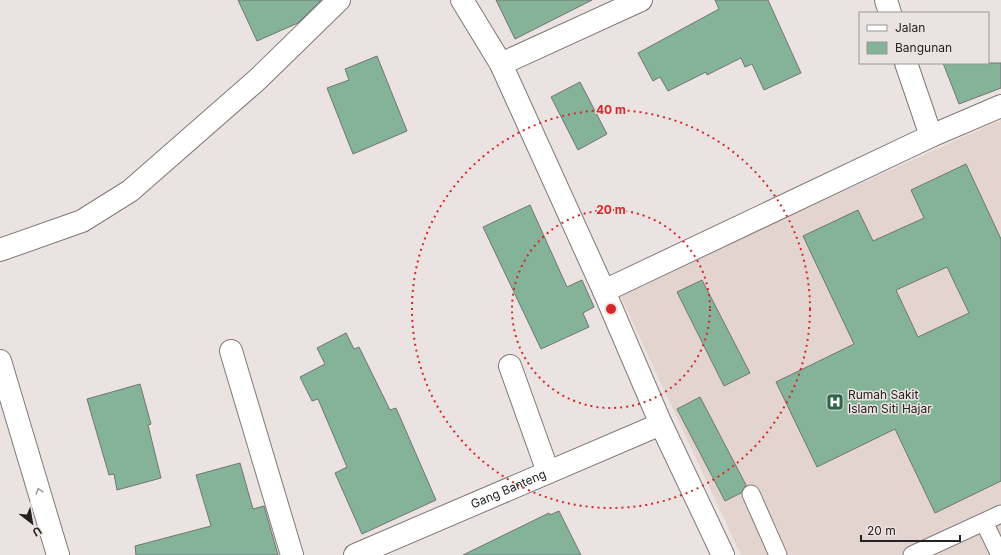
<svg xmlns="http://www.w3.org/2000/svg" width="1001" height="555" font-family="Inter,sans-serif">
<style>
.built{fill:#e4d4d0}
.building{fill:#85b39a;stroke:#707672;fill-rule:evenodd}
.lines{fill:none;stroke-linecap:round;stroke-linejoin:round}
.lane-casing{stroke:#807977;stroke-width:19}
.street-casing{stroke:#807977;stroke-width:24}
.secondary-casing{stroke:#807977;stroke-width:24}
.lane{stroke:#fff;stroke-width:17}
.street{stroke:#fff;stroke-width:22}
.secondary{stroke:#fff;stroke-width:22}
.oneway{stroke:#9d9c9b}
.ring{fill:none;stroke:#d62828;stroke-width:2;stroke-dasharray:2 4}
.labels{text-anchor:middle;stroke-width:3;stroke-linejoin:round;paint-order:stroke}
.poi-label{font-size:12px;fill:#252221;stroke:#ebe3e2;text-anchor:start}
.street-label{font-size:12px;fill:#252221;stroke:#ebe3e2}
.centre{fill:#d62828;stroke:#ebe3e2;stroke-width:2}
.ring-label{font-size:12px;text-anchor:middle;font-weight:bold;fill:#d62828;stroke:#ebe3e2;stroke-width:3;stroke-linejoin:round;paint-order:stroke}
</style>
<rect width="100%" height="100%" fill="#ebe3e2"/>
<path class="built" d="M1001 120V550L994 555H741L619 293Z"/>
<path class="building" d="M238 0H321L298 23 257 41Z
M496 0H592L515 39Z
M715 0H768L801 73 764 90 752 64 745 67 741 58 707 75 706 72 668 91 660 77 653 81 638 53 719 9Z
M377 56 407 131 353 154 327 88 349 80 345 69Z
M943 63H1001V88L959 104Z
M580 82 607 134 578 150 551 97Z
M966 164 1001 239V481L935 513 895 429 817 467 776 382 854 344 803 236 858 210 873 241 924 218 911 190ZM947 267 969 313 918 337 896 290Z
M530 205 567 287 582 280 594 307 583 313 589 327 541 349 483 227Z
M702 280 750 373 724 386 677 292Z
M346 333 354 349 359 347 390 410 396 408 436 500 362 534 335 473 347 467 318 399 312 401 300 377 325 364 317 348Z
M140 384 151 424 148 425 161 478 117 490 114 474 109 475 87 399Z
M700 397 746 485 741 493 725 501 677 409Z
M240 463 253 509 264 506 278 555H136L135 546 211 526 196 475Z
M559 511 581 555H463L549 513 550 515Z"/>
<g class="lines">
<g class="lane-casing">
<path id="lane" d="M751 494 778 555
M984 522 1000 555
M912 555 1001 514"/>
</g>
<g class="street-casing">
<g id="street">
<path d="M462 0 501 64 604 291 661 424 723 555"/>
<path d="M886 0 890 13"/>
<path d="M906 63 931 136"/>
<path d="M501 64 641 0"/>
<path d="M0 250 82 221 130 191 258 79 339 0"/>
<path d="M604 291 931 136 1001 106"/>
<path d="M231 351 292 555"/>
<path d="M510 366 548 472"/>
<path id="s1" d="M355 555 661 424"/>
</g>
</g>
<g class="secondary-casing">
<path id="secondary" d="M0 361 58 555"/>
</g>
<use href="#lane" class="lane"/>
<use href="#street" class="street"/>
<use href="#secondary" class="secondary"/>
</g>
<defs><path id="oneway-chevron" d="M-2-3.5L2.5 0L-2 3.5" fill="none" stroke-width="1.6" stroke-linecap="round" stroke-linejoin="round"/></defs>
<use class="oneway" href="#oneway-chevron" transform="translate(39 491) rotate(-107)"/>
<g class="ring">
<circle cx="611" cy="309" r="99"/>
<circle cx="611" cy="309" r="199"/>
</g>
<defs>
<g id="hospital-square" transform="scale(0.9)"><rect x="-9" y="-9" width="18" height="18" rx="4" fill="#2f654a" stroke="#ebe3e2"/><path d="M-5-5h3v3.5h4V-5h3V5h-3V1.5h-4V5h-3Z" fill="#fff"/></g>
</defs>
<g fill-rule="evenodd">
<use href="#hospital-square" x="835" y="402"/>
</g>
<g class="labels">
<g class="poi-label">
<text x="848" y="399">Rumah Sakit<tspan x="848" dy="14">Islam Siti Hajar</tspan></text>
</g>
<g class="street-label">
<text dy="4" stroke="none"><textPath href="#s1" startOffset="167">Gang Banteng</textPath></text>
</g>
</g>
<circle cx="611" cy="309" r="6" class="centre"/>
<g class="ring-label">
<text x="611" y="114">40 m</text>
<text x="611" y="214">20 m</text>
</g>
<rect x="859" y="12" width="130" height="52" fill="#ebe3e2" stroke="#9c9695"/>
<rect x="867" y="25" width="20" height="6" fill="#ffffff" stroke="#9c9695"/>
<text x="895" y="32" font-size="12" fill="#252221">Jalan</text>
<rect x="867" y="42" width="20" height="12" fill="#85b39a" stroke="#9c9695"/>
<text x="895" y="52" font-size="12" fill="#252221">Bangunan</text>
<g transform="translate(32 523) rotate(149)" stroke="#ebe3e2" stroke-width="3" paint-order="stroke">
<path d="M0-3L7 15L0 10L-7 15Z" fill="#252221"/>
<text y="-6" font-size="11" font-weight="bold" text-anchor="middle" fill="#252221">U</text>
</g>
<path d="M861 535v6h99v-6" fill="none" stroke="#252221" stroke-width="2"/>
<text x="867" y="535" font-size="12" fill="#252221" stroke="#ebe3e2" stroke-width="3" paint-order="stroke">20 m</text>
</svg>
